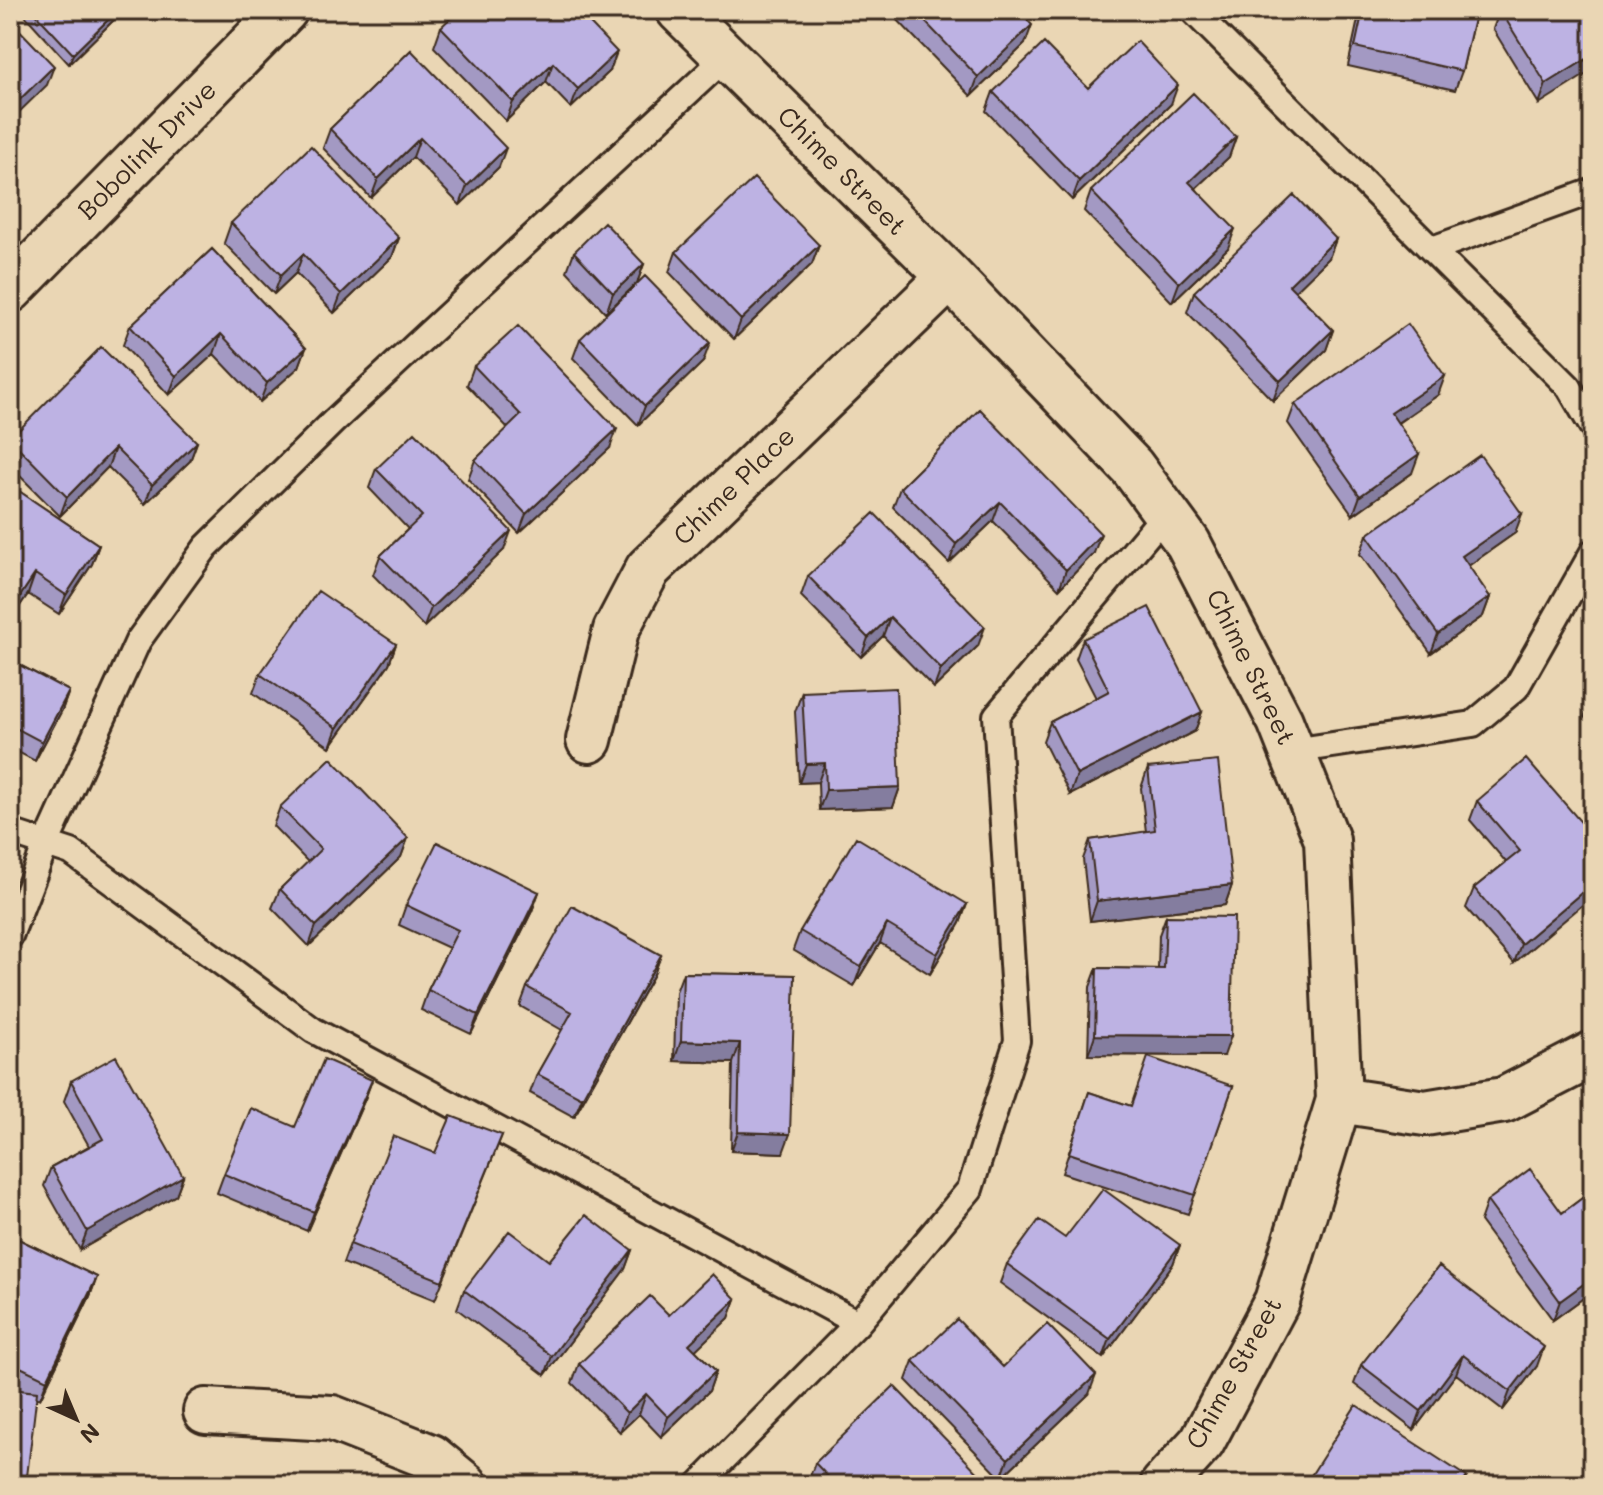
<svg xmlns="http://www.w3.org/2000/svg" width="1603" height="1495" font-family="Mali,sans-serif">
<style>
.lines{fill:none;stroke-linecap:round;stroke-linejoin:round}
.service-casing{stroke:#3b2a1e;stroke-width:30}
.minor-casing{stroke:#3b2a1e;stroke-width:50}
.service{stroke:#ead6b4;stroke-width:24}
.minor{stroke:#ead6b4;stroke-width:44}
.wall{fill:#a399c3;stroke:#3b2a1e;stroke-width:2}
.shaded-wall{fill:#847d9f;stroke:#3b2a1e;stroke-width:2}
.building{fill:#bdb2e3;stroke:#3b2a1e;stroke-width:2}
.labels{text-anchor:middle;stroke-width:8;stroke-linejoin:round;paint-order:stroke}
.street-label{font-size:26px;fill:#3b2a1e;stroke:#ead6b4}
</style>
<rect width="100%" height="100%" fill="#ead6b4"/>
<filter id="ink" filterUnits="userSpaceOnUse"><feTurbulence type="fractalNoise" baseFrequency=".0125" numOctaves="2"/><feDisplacementMap in="SourceGraphic" scale="16" xChannelSelector="R" yChannelSelector="G"/><feConvolveMatrix kernelMatrix="1 2 1 2 8 2 1 2 1" color-interpolation-filters="sRGB"/></filter>
<g filter="url(#ink)">
<g class="lines">
<g class="service-casing">
<path id="service" d="M1192 10 1569 387 1593 428
M1432 249 1593 191
M1292 751 1473 724 1516 688 1593 552
M10 832 71 852 313 1030 858 1323 970 1189 1017 1041 996 716 1166 513
M10 936 46 844 138 641 206 547 333 422 726 57
M698 1485 858 1323"/>
</g>
<g class="minor-casing">
<path id="minor" d="M679 10 950 277 1132 467 1188 543 1280 721 1327 840 1339 1100 1277 1301 1202 1442 1163 1485
M10 290 285 10
M589 740 616 630 648 569 950 277
M1339 1100 1425 1113 1504 1100 1593 1054
M206 1411 332 1418 431 1457 465 1485"/>
</g>
<use href="#service" class="service"/>
<use href="#minor" class="minor"/>
</g>
<path class="wall" d="M20 10H124L69 64Z
M894 10H1018L1025 44 971 96 892 14Z
M1280 10H1292L1285 16Z
M1360 10H1476L1462 71 1455 90 1348 66Z
M1500 10H1593L1539 104 1493 29Z
M441 27 610 71 571 108 546 82 506 121 434 47Z
M411 50 499 167 460 205 413 157 371 198 323 148 330 129Z
M1088 88 1171 104 1072 200 986 111 993 92Z
M1236 137 1229 157 1196 188 1228 248 1172 302 1084 211 1091 191Z
M231 223 399 238 392 257 334 313 296 273 274 294 224 243Z
M1336 239 1329 258 1295 291 1333 330 1326 350 1273 401 1187 312 1194 292Z
M819 245 812 264 734 339 669 272 676 252Z
M212 249 306 348 299 367 260 402 214 354 169 395 123 345 130 326Z
M574 252 644 264 637 283 606 313 567 271Z
M580 339 703 362 638 425 573 358Z
M474 366 610 448 519 533 468 479 475 460 508 428 467 385Z
M1438 395 1398 423 1412 473 1353 515 1288 423 1295 404Z
M980 409 1094 553 1059 589 993 521 949 563 893 507 900 488Z
M10 439 197 442 190 461 145 504 108 467 60 516 10 466Z
M376 469 504 550 424 627 373 575 380 556 408 529 369 488Z
M10 485 99 545 92 564 59 614 28 594 10 620Z
M1515 533 1468 566 1490 597 1483 616 1431 653 1360 554 1367 535Z
M808 576 978 646 934 688 883 636 861 657 801 596Z
M1083 639 1202 712 1195 731 1070 795 1043 741 1050 722 1096 698 1076 659Z
M396 644 389 664 330 747 253 693 260 674Z
M10 660 69 691 62 710 35 761 10 748Z
M802 692 900 787 893 807 819 810 818 782 799 783 795 712Z
M1593 696V724L1584 717Z
M1148 768 1232 885 1225 905 1090 921 1083 859 1090 840 1146 832 1141 788Z
M1477 801 1593 836 1514 963 1466 908 1474 888 1506 862 1470 820Z
M280 807 408 838 401 857 309 946 272 908 280 889 308 862 273 826Z
M539 892 532 911 471 1034 421 1010 428 990 449 948 399 925 406 905Z
M967 904 960 923 930 974 880 943 854 986 793 950 800 931Z
M1166 916 1224 1056 1088 1055 1090 987 1097 968 1158 969 1159 935Z
M661 955 654 974 574 1117 530 1093 537 1074 562 1030 520 1006 527 987Z
M683 973 795 975 783 1153 731 1151 733 1063 674 1061 676 992Z
M372 1080 365 1099 307 1231 217 1193 224 1174 295 1127Z
M71 1081 183 1176 176 1195 80 1250 44 1186 51 1167 89 1146 64 1101Z
M1233 1086 1188 1214 1062 1173 1089 1092 1131 1106Z
M502 1135 435 1300 343 1263 350 1244 435 1153Z
M1593 1190V1291L1553 1320 1480 1221 1487 1201 1562 1213Z
M10 1235 97 1277 90 1296 40 1399 10 1385Z
M1065 1238 1180 1245 1173 1264 1103 1358 1000 1283 1007 1264Z
M632 1250 625 1269 545 1375 457 1309 464 1290 549 1261Z
M1439 1266 1537 1366 1503 1410 1456 1374 1414 1430 1354 1384 1361 1365Z
M736 1299 729 1318 695 1350 716 1371 709 1391 661 1437 639 1414 620 1432 572 1383 579 1364 669 1315Z
M913 1361 1003 1367 1089 1394 1001 1478 906 1380Z
M815 1463 987 1485H810L808 1482Z"/>
<path class="shaded-wall" d="M118 10H124L69 64 73 54Z
M1032 25 1025 44 971 96 978 77Z
M617 52 610 71 571 108 578 89Z
M1593 55V70L1539 104 1546 84Z
M553 63 546 82 506 121 513 102Z
M54 66 47 85 10 121V109Z
M1178 85 1171 104 1072 200 1079 181Z
M1236 137 1229 157 1182 201 1189 182Z
M420 138 413 157 371 198 378 179Z
M506 148 499 167 460 205 467 186Z
M1235 229 1228 248 1172 302 1179 283Z
M399 238 392 257 334 313 341 294Z
M1336 239 1329 258 1282 304 1289 285Z
M819 245 812 264 734 339 741 320Z
M303 254 296 273 274 294 281 275Z
M644 264 637 283 606 313 613 293Z
M1333 330 1326 350 1273 401 1280 381Z
M221 334 214 354 169 395 176 376Z
M710 343 703 362 638 425 645 406Z
M306 348 299 367 260 402 267 383Z
M1445 376 1438 395 1384 432 1391 413Z
M617 429 610 448 519 533 526 514Z
M197 442 190 461 145 504 152 485Z
M115 448 108 467 60 516 67 497Z
M1419 454 1412 473 1353 515 1360 496Z
M1000 502 993 521 949 563 956 544Z
M1522 514 1515 533 1454 576 1462 556Z
M511 531 504 550 424 627 431 608Z
M1101 534 1094 553 1059 589 1066 570Z
M99 545 92 564 59 614 66 595Z
M35 574 28 594 10 620V611Z
M1490 597 1483 616 1431 653 1438 634Z
M890 617 883 636 861 657 868 638Z
M985 627 978 646 934 688 941 669Z
M396 644 389 664 330 747 337 728Z
M69 691 62 710 35 761 42 742Z
M1202 712 1195 731 1070 795 1077 775Z
M825 763 818 782 799 783 806 764Z
M900 787 893 807 819 810 826 790Z
M408 838 401 857 309 946 316 926Z
M1593 883V896L1514 963 1521 944Z
M1232 885 1225 905 1090 921 1097 901Z
M539 892 532 911 471 1034 478 1015Z
M967 904 960 923 930 974 937 954Z
M887 924 880 943 854 986 861 967Z
M661 955 654 974 574 1117 582 1098Z
M1095 1035 1231 1036 1224 1056 1088 1055Z
M681 1041 740 1043 733 1063 674 1061Z
M372 1080 365 1099 307 1231 314 1212Z
M738 1132 790 1134 783 1153 731 1151Z
M183 1176 176 1195 80 1250 87 1231Z
M1180 1245 1173 1264 1103 1358 1110 1339Z
M632 1250 625 1269 545 1375 552 1356Z
M97 1277 90 1296 40 1399 47 1380Z
M1593 1277V1291L1553 1320 1560 1301Z
M736 1299 729 1318 682 1363 689 1344Z
M1544 1347 1537 1366 1503 1410 1510 1391Z
M1463 1355 1456 1374 1414 1430 1421 1411Z
M716 1371 709 1391 661 1437 668 1417Z
M1096 1375 1089 1394 1001 1478 1008 1459Z
M646 1394 639 1414 620 1432 627 1413Z"/>
<path class="building" d="M32 10H118L73 54Z
M459 10H577L617 52 578 89 553 63 513 102 441 27Z
M914 10H1018L1032 25 978 77Z
M1363 10H1476L1462 71 1355 47Z
M1500 10H1593V55L1546 84Z
M10 20 54 66 10 109Z
M1137 41 1178 85 1079 181 993 92 1044 43 1088 88Z
M411 50 506 148 467 186 420 138 378 179 330 129Z
M1193 93 1236 137 1189 182 1235 229 1179 283 1091 191Z
M311 146 399 238 341 294 303 254 281 275 231 223Z
M754 178 819 245 741 320 676 252Z
M1294 195 1336 239 1289 285 1333 330 1280 381 1194 292Z
M604 222 644 264 613 293 574 252Z
M212 249 306 348 267 383 221 334 176 376 130 326Z
M645 276 710 343 645 406 580 339Z
M1408 324 1445 376 1391 413 1419 454 1360 496 1295 404Z
M518 326 617 429 526 514 475 460 521 415 474 366Z
M101 347 197 442 152 485 115 448 67 497 10 439Z
M980 409 1101 534 1066 570 1000 502 956 544 900 488Z
M415 432 511 531 431 608 380 556 422 516 376 469Z
M1480 455 1522 514 1462 556 1490 597 1438 634 1367 535Z
M10 485 99 545 66 595 35 574 10 611Z
M874 513 985 627 941 669 890 617 868 638 808 576Z
M318 591 396 644 337 728 260 674Z
M1149 607 1202 712 1077 775 1050 722 1109 691 1083 639Z
M10 660 69 691 42 742 10 725Z
M896 688 900 787 826 790 825 763 806 764 802 692Z
M331 758 408 838 316 926 280 889 321 849 280 807Z
M1526 759 1593 836V883L1521 944 1474 888 1520 851 1477 801Z
M1218 761 1232 885 1097 901 1090 840 1155 830 1148 768Z
M856 837 967 904 937 954 887 924 861 967 800 931Z
M437 842 539 892 478 1015 428 990 458 930 406 905Z
M572 906 661 955 582 1098 537 1074 572 1012 527 987Z
M1166 916 1234 917 1231 1036 1095 1035 1097 968 1164 969Z
M683 973 795 975 790 1134 738 1132 740 1043 681 1041Z
M116 1056 183 1176 87 1231 51 1167 103 1139 71 1081Z
M1148 1057 1233 1086 1195 1195 1069 1153 1089 1092 1131 1106Z
M324 1059 372 1080 314 1212 224 1174 251 1108 295 1127Z
M451 1116 502 1135 442 1281 350 1244 393 1136 435 1153Z
M1530 1169 1562 1213 1593 1190V1277L1560 1301 1487 1201Z
M1103 1189 1180 1245 1110 1339 1007 1264 1039 1220 1065 1238Z
M586 1215 632 1250 552 1356 464 1290 509 1231 549 1261Z
M10 1235 97 1277 47 1380 10 1362Z
M1439 1266 1544 1347 1510 1391 1463 1355 1421 1411 1361 1365Z
M712 1274 736 1299 689 1344 716 1371 668 1417 646 1394 627 1413 579 1364 650 1296 669 1315Z
M957 1319 1003 1367 1047 1324 1096 1375 1008 1459 913 1361Z
M894 1386 988 1483 986 1485H836L815 1463Z
M10 1389 37 1392 26 1485H10Z
M1356 1405 1467 1477 1461 1485H1305Z
M803 1479 809 1485H796Z"/>
</g>
<g class="labels">
<g class="street-label">
<text transform="translate(147 150) rotate(-45)" y="9">Bobolink Drive</text>
<text transform="translate(842 171) rotate(45)" y="9">Chime Street</text>
<text transform="translate(734 486) rotate(-44)" y="9">Chime Place</text>
<text transform="translate(1251 667) rotate(64)" y="9">Chime Street</text>
<text transform="translate(1234 1373) rotate(-61)" y="9">Chime Street</text>
</g>
</g>
<rect width="1603" height="1495" fill="none" stroke="#ead6b4" stroke-width="40"/>
<rect x="20" y="20" width="1563" height="1455" fill="none" stroke="#3b2a1e" stroke-width="3" filter="url(#ink)"/>
<g transform="translate(76 1419) rotate(136)" stroke="#ead6b4" stroke-width="6" paint-order="stroke">
<path d="M0-6L14 30L0 20L-14 30Z" fill="#3b2a1e"/>
<text y="-12" font-size="22" font-weight="bold" text-anchor="middle" fill="#3b2a1e">N</text>
</g>
</svg>
